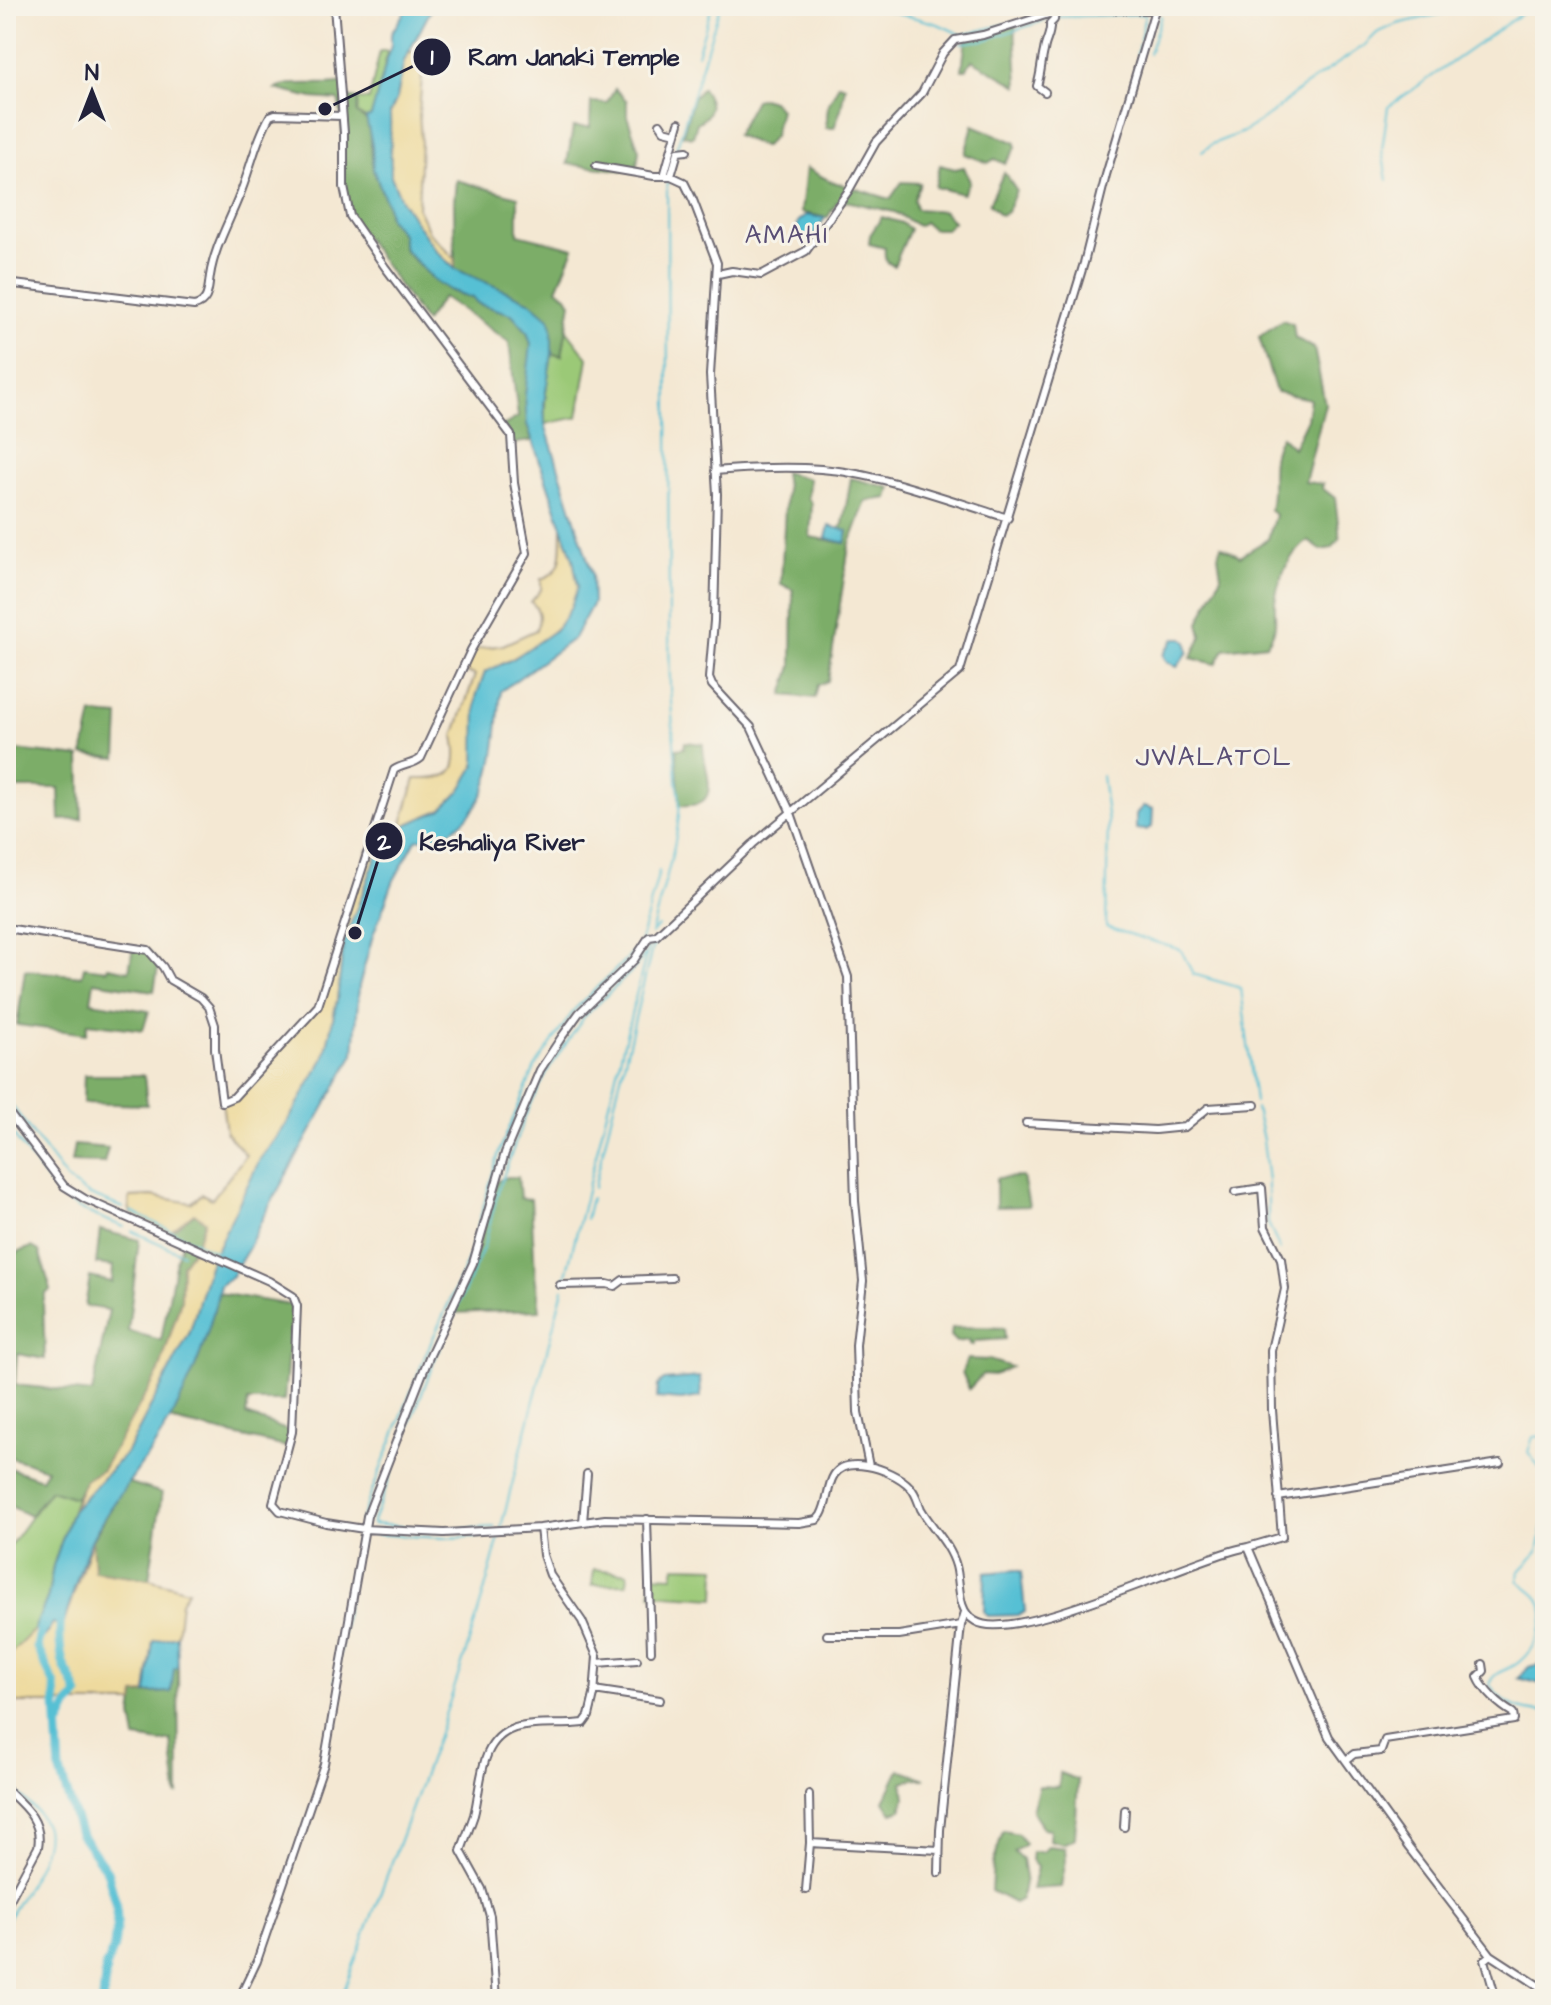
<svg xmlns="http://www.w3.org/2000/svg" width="1551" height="2005" font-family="'Architects Daughter',sans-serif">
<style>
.green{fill:#9bc977;stroke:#5e7659;stroke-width:2}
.forest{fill:#7cad68;stroke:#4f6852;stroke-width:2}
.sand{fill:#eeda9e;stroke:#887e6c;stroke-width:2}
.water{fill:#57c0d4;stroke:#3c7188;stroke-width:2}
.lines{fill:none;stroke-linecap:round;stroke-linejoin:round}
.stream{stroke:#57c0d4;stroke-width:2}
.river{stroke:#57c0d4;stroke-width:9}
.minor-casing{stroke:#6c6770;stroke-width:10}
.minor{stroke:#fff;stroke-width:6}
.labels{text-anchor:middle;stroke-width:6;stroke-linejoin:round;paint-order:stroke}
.quarter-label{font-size:26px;letter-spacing:2px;fill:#594e75;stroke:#f7f3e8}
.leader{fill:none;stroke:#22223b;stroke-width:3}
.callout-dot{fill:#22223b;stroke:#f7f3e8;stroke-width:3}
.mark-label{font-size:24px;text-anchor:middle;font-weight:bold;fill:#fff}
.callout-label{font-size:24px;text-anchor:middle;font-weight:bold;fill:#22223b;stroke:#f7f3e8;stroke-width:6;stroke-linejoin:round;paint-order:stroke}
</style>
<rect width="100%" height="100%" fill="#f7f3e8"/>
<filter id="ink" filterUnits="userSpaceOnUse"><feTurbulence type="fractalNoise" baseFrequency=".0125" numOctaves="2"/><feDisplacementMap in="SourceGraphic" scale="16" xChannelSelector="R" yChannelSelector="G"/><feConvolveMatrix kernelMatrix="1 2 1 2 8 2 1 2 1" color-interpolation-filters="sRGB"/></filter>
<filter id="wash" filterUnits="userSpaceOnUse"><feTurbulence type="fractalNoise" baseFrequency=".006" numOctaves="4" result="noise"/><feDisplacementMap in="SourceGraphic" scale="32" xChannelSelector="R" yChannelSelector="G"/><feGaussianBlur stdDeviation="1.8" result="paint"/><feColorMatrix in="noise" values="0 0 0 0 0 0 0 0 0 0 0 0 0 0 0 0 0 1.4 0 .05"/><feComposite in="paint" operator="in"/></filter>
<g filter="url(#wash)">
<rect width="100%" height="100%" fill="#f4e8d3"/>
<path class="green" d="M380 51H387C384 73 379 96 371 116L366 118 357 114 358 99 369 100Z
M566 329 588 358 578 417 545 424C544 400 547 377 552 354L562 355Z
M50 1490 76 1498 53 1566 48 1596 34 1630 9 1656 10 1703H6V1557L10 1546Z
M675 1566 716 1567 715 1598 651 1594V1575L673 1576Z
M594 1569 628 1573 627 1584 592 1585Z"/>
<path class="forest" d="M1015 25 1018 86 972 60 966 70H962L966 38Z
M344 82 346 97 358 99 357 114 369 122 373 169 387 204 389 218 402 234 405 251 434 280 451 291 472 298 479 304 512 314 527 331 531 344 527 424 532 441 516 443 511 449V435L503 426 518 417 509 342 443 297 425 322 350 216 344 187 342 116 338 100 312 98 275 89C290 79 324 87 344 82Z
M839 84 845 86 841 109 834 128H826L828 105Z
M702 88C712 102 714 115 697 123L693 137 683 135 693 98Z
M615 89 627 101V116L639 150 636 172 567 164 573 127H590L591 102 607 103Z
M762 98 772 101 780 109 774 136 764 147 736 135 755 100Z
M973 125 1016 143V148L1005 164 995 159 988 163 965 154Z
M940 165 955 169 964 167 970 181 963 194 935 187Z
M806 168 830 181 890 199 902 182 920 183 914 200 916 209 944 211 953 222 946 229H932L924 222 918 226 894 212 846 201 837 202 827 218 804 213 801 212Z
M1004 172 1016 190 1007 212 1000 215 989 204Z
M456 180 518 197V234L574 248 557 289 567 296 571 303 562 356 552 354V327L529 301 455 269 454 202Z
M882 217 902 223 910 229 894 266C885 262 884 258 885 248L869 244 870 235Z
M1282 320 1293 324 1295 338 1314 348 1325 404 1305 482 1323 484 1322 488 1335 498 1340 539 1332 548 1321 550 1308 541C1291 551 1280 576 1276 595 1272 617 1281 624 1267 644L1224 649 1216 664 1191 658 1202 636 1199 623 1221 576 1218 555 1221 546 1240 556 1268 539 1275 515 1270 510C1276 481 1266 461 1281 436L1293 448 1307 419 1310 399 1276 392 1259 337Z
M784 472 809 479 808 498 812 504 810 537 845 543 848 532 839 529 843 524 851 478 891 488 888 498 866 501 849 546 828 681 818 685 815 698 783 695 792 666 793 590 781 584 786 488Z
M92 714 119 716 117 758 83 755Z
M685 742 703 744C702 768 727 809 680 805L676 749 684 748Z
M6 749 80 757 82 819 60 820 59 788H6Z
M133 947 148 950 159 962 154 991 94 982 91 1002 149 1011 143 1030 88 1023 86 1034 17 1025 25 970 82 976 84 967 107 970 108 967 129 971Z
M84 1075H144L147 1105 83 1103Z
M74 1145 108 1148 104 1163 71 1162Z
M507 1177H518L520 1198 531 1199 535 1274 540 1310 451 1313 473 1263 497 1181Z
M1023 1177 1029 1206 996 1207V1178Z
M195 1213 205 1221 195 1247 182 1265 181 1300 159 1372 102 1470 85 1480 76 1498 50 1490 30 1516 6 1504V1467L41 1479 47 1469 6 1456V1256L32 1247 39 1251 51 1290 45 1294 43 1303 45 1359 17 1354 15 1385 92 1393 109 1310 85 1306 90 1277 112 1282 113 1266 96 1264 100 1230 139 1240 128 1331 161 1340 176 1260 183 1242 166 1235Z
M218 1293 292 1305 284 1401H248L246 1415 292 1432 287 1447 169 1420C193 1379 208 1338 218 1293Z
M976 1327 1004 1328 1005 1339 975 1341 973 1345 969 1344 970 1340 956 1342 951 1337 952 1328Z
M967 1359 989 1360 1011 1367 994 1375 983 1374 969 1389 962 1372Z
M127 1482 162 1493 149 1579 94 1571 92 1540Z
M174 1667H178L179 1794 177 1795 171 1740 161 1742 136 1738 132 1716 135 1694 170 1692Z
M899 1770 925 1779H912L903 1782 905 1798 901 1810 892 1813 884 1801Z
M1060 1773 1078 1780 1075 1838 1063 1844 1049 1840 1050 1829 1043 1828 1032 1811 1039 1786 1059 1787Z
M1003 1831 1018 1834 1025 1844 1014 1852 1022 1859 1025 1877 1021 1899 1014 1903 991 1891 993 1864Z
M1048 1846 1065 1848 1066 1860 1061 1887 1032 1889 1037 1867 1031 1860 1032 1852H1043Z"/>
<path class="sand" d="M410 52H424L419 113 421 140 418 208 429 232 455 259V269L436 251 415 221 400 198 391 176 390 113 397 98 404 61Z
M562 527C568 545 579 568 578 587 574 631 519 655 485 673L475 766 460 791 442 809 401 827 415 779C449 780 462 775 454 736L475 675 461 671 471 650 503 645 536 630C540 618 541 611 531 602L541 590V579C566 572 561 550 562 527Z
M368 850 379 851 344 941 337 1000 325 1056 286 1125 260 1160 210 1263 190 1332 127 1452 72 1511 85 1480 102 1470 159 1372 181 1300 182 1265 195 1247 205 1221 194 1213 166 1235C145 1225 125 1224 130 1197L152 1196 191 1203 202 1194 212 1199 246 1155 226 1132 222 1102 234 1097 318 1006Z
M92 1540 94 1571 149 1579 188 1590 181 1602 177 1636 153 1641 146 1693 135 1694 134 1703H10L9 1655 34 1630 44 1636 53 1622 63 1625Z"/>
<path class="water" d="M408 6H433L404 61 397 98 390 113 391 176 400 198 415 221 436 251 455 269 529 301 549 318 552 327V354L544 403 545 424 592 574 593 603 574 638 501 691C495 741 498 805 447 833 438 837 425 838 416 840L394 880 373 935 359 986 354 1054 263 1217 248 1249 231 1277 220 1285C207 1344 187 1397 153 1448 133 1478 109 1506 92 1539 79 1566 72 1597 63 1626L53 1623 44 1637 34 1630 48 1596 53 1566 72 1511 127 1452 190 1332 210 1263 260 1159 286 1125 325 1056 337 1000 344 941 379 851 401 827 441 810 460 791 475 766 476 697 485 672 513 659 557 629 570 609 578 587 573 559 527 424 525 396 531 344 527 331 512 314 479 304 472 298 450 290 434 280 405 250 402 234 389 218 387 204 373 169 372 145 366 118 371 116 391 45V34Z
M806 215 825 218 810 240 796 235 798 222Z
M829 526 848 531 845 543 826 538Z
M1175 638H1183L1187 642 1188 652 1177 667 1166 661 1163 655Z
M1143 806 1153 809 1152 827 1146 830 1136 829V814Z
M700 1377 701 1397 681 1400 657 1398 658 1385 664 1380Z
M1016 1570 1021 1572 1025 1612 1019 1615 988 1616 984 1612 985 1573Z
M177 1636 178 1667 174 1668 171 1692 146 1693 153 1641Z
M1542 1664 1545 1667V1685L1518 1678 1529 1667Z"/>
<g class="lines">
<path class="stream" d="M871 6 938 24 962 35 1006 24
M1162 11 1164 6
M1032 16 1054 9 1077 6
M1058 17 1145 14 1140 40
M961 43 985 40 1052 18
M697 54 712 6
M1137 54 1139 45
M1149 54 1161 16
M676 150 720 6
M1202 152 1212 144 1243 132 1271 114 1300 89 1365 45 1377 33 1397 24 1476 6
M668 173 673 160
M1387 180 1382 150 1388 107 1532 6
M1102 776 1108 822 1106 927 1181 950 1193 974 1241 988 1255 1102
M652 933 658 926
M651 934C660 896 688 818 677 783L670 688 669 626 667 179
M6 1098 68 1181 88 1194 123 1208
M1256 1108 1263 1140 1268 1181V1223L1280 1250
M6 1125 57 1194 81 1210 124 1227
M594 1188 652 948 656 943
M132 1212 216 1252
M586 1219 591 1198
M132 1231 183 1254
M564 1283 649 943
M1545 1436 1533 1437 1528 1452 1545 1476
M1545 1518 1538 1552 1519 1572 1518 1580C1524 1588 1536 1592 1540 1601 1550 1619 1534 1650 1519 1662 1509 1671 1496 1669 1489 1683 1503 1706 1520 1711 1545 1712
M360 1522 425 1356 468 1260 499 1152 535 1067 575 1009 639 947 659 871
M495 1527 445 1530 372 1524 435 1359 484 1246 499 1188 525 1116 547 1072 584 1017 635 968 646 953
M501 1527 563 1289
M369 1534 444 1538 494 1536
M335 1681 358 1532
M6 1784C20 1796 37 1808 45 1825 55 1848 18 1901 6 1922
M341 1999C397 1845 460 1692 500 1533"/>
<path class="river" d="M42 1623 37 1647 55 1685 60 1772 80 1833 107 1871 116 1903 117 1922 114 1947 106 1967 103 1999
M58 1727 69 1705 78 1695C75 1685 71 1679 66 1670 59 1656 59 1631 61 1615"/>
</g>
</g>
<g filter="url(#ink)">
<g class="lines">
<g class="minor-casing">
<path id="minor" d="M1045 92 1037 86C1041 74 1041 63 1044 51 1045 41 1051 35 1050 24L1054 20 1055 12
M660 124 664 130 676 133
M596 166 654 176H671L684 182 693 200 717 263 710 375 717 494 714 621 709 678 712 685 751 727 791 813 848 977 855 1201 863 1281 856 1345 858 1412 869 1466
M664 176 679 123
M671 176 678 152 687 151
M718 274 732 271 761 275 806 251 849 190 876 142 922 93 943 53 955 40 983 35 1055 12 1096 9 1155 10
M6 283 194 306C209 303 208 289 210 276 214 249 228 224 238 199 250 172 255 141 270 116L275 114 342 116
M715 471C751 468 786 466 821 469 878 473 952 501 1008 518
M6 928 148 950 163 967 170 980 201 998 209 1007 215 1025V1049L222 1102 234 1097 318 1006 394 770C403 764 413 765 421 758L471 650 527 553 514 483 511 435 385 267 350 216 344 187V133L334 6
M6 1109 64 1186 85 1199 269 1281 293 1296 297 1306 292 1432 273 1503 280 1511 326 1523 364 1529 444 1533 540 1528 605 1519 799 1523 817 1520 821 1515C828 1503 827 1486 834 1475 841 1464 856 1464 867 1466 881 1468 901 1477 910 1487 916 1493 918 1502 921 1509 932 1528 950 1544 956 1566 961 1584 956 1610 975 1621 1014 1646 1195 1556 1248 1547L1329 1737 1409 1848 1491 1955 1545 1990
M1026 1123 1155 1130 1185 1127 1208 1108 1255 1105
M1235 1192 1262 1188 1265 1227 1281 1259 1285 1289 1271 1350 1272 1410 1282 1537 1248 1547
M560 1285 607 1284 615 1286 623 1280 672 1278
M1278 1497 1500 1463
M647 1519 651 1651
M583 1522 587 1474
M827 1635H899L961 1625
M597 1663 637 1660
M594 1690 660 1700
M1346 1760 1354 1754 1381 1751 1385 1740 1514 1720 1513 1713C1499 1705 1484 1691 1478 1677L1484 1671 1483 1664
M6 1789C24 1806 43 1821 38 1847L6 1907
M1124 1827 1125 1810
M810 1843 939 1850
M939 1873 940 1830 961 1625 965 1612
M806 1890 810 1843 809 1794
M1491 1955 1485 1960 1496 1999
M239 1999 257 1961 324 1764 367 1516 429 1357 473 1263 505 1153 540 1070 561 1038 579 1013 634 960 649 937 656 936 753 844 960 671 1084 263 1106 175 1156 6
M496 1999 490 1916 482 1889 461 1851C465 1839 470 1827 474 1815 482 1785 478 1740 515 1728 537 1722 561 1726 584 1723L589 1716 594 1695 597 1656 582 1621 550 1575 543 1555 540 1528"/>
</g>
<use href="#minor" class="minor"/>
</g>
</g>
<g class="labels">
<g class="quarter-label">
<text x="787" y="243">AMAHI</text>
<text x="1214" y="765">JWALATOL</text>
</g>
</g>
<path class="leader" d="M325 109L432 57M355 933L384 841"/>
<g class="callout-dot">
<circle cx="325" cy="109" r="8"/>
<circle cx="355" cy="933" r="8"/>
<circle cx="432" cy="57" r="20"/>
<circle cx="384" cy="841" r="20"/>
</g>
<g class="mark-label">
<text x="432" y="65">1</text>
<text x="384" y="850">2</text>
</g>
<g class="callout-label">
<text x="574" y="65">Ram Janaki Temple</text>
<text x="502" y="850">Keshaliya River</text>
</g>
<rect width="1551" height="2005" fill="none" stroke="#f7f3e8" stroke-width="32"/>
<g transform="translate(92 92)" stroke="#f7f3e8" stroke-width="6" paint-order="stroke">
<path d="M0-6L14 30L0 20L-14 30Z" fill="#22223b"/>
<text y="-12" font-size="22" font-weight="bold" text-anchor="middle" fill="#22223b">N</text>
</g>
</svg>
